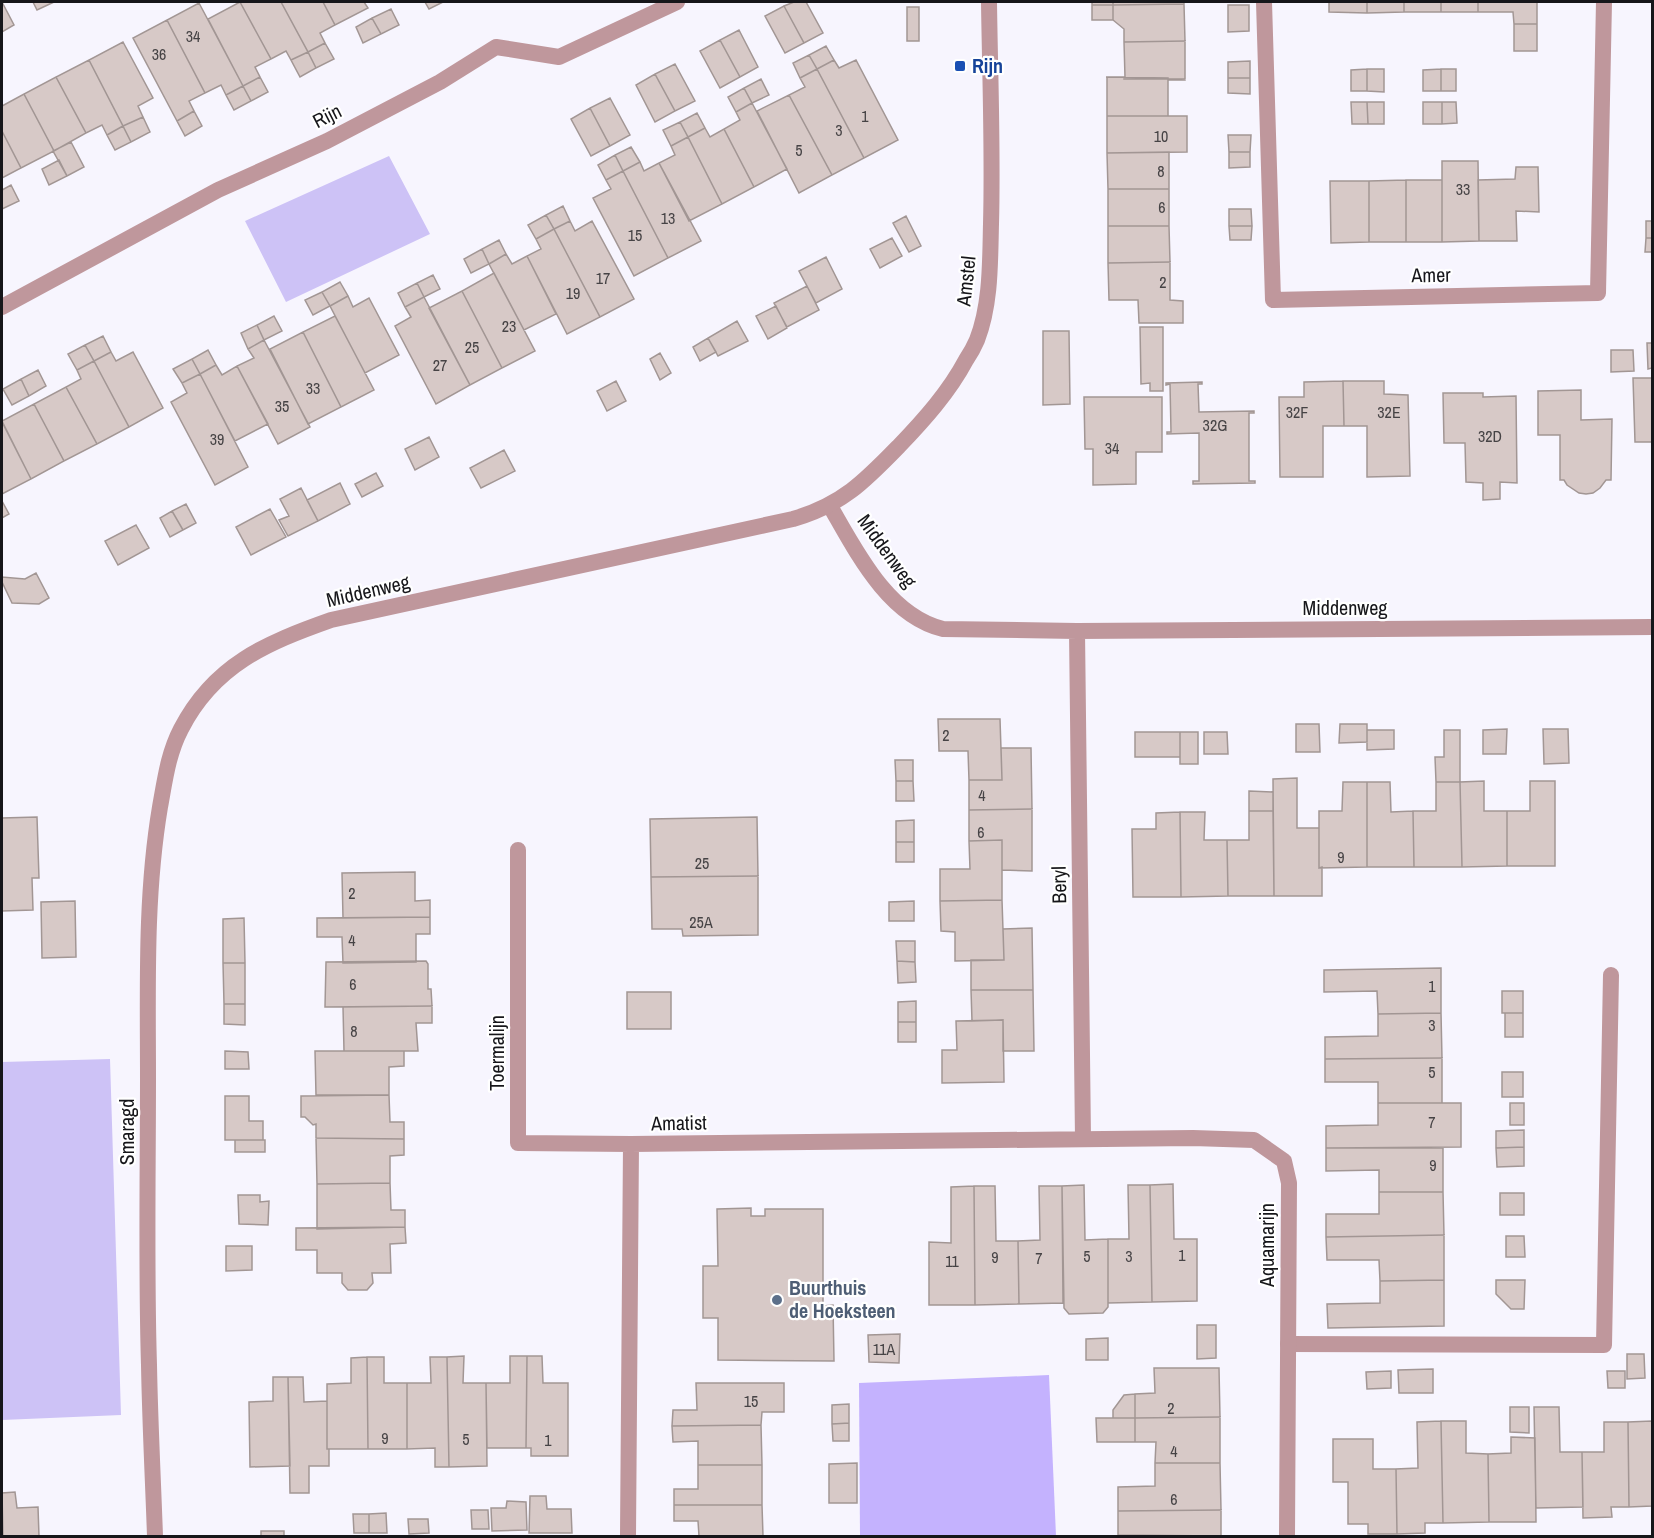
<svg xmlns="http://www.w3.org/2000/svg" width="1654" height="1538" font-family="'Archivo Narrow',sans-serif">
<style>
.green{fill:#cdc2f6}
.forest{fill:#c4b2fe}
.building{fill:#d7c9c7;stroke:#a29694;stroke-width:1.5}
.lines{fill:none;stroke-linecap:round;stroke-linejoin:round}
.service{stroke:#bf979c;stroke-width:16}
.minor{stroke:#bf979c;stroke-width:16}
.tertiary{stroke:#bf979c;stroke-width:16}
.transit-dot{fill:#1a4fb4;stroke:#fff;stroke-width:2}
.service-dot{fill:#5c6f8a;stroke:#fff;stroke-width:2}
.labels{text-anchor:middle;stroke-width:4.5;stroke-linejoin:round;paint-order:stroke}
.number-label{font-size:16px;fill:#464345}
.transit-label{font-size:20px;font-weight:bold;fill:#164399;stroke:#fff;text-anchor:start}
.street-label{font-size:20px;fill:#16161a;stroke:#fff}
.service-label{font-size:20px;font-weight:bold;fill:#4e5e75;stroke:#fff;text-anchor:start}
</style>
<rect width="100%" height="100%" fill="#f7f5fe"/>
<path class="green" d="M389 156 430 234 286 302 245 221Z
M110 1059 121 1415 2 1420V1062Z"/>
<path class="forest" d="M1049 1375 1056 1536H860L859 1383Z"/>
<path class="building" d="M2 2 14 25 2 32Z
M33 2H54L37 10Z
M240 2 271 59 255 67 260 77 243 86 208 19Z
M240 2H281L308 52 291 60 286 51 271 59Z
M281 2H323L335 25 320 33 325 43 308 52Z
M323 2H364L368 8 335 25Z
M425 2H443L429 9Z
M794 2H806L823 33 804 43 784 6Z
M1092 2H1113V5H1092Z
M1113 2H1184V4L1113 5Z
M1329 2H1367V13L1329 12Z
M1367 2H1404V12L1367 13Z
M1404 2H1441V12H1404Z
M1441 2H1478V12H1441Z
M1478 2H1537V24H1514L1513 12H1478Z
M199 3 243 86 226 95 221 85 205 93 167 20Z
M1184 4 1185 41 1124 42V29L1113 20V5Z
M1092 5H1113V20H1092Z
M1228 5H1249V31L1228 32Z
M784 6 804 43 785 53 765 16Z
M907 7H919V41H907Z
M391 9 399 25 381 34 372 18Z
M372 18 381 34 363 43 356 27Z
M167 20 205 93 189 101 194 111 177 121 133 38Z
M1514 24H1537V51H1514Z
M739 30 758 67 740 77 720 40Z
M720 40 740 77 720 88 700 51Z
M1185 41V79H1124V77H1106H1125L1124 42Z
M123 42 153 98 138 106 143 117 123 126 89 60Z
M325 43 334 59 316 68 308 52Z
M826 46 834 60 817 69 809 55Z
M308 52 316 68 300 77 291 60Z
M809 55 817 69 800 78 793 63Z
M89 60 123 126 107 135 102 125 86 133 56 77Z
M834 60 839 68 856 60 898 140 864 158 817 69Z
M1250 61V78H1228V62Z
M675 64 695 101 675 111 655 74Z
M817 69 864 158 832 175 789 95 805 87 800 78Z
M1367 69V91H1351V70Z
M1367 69H1384V92L1367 91Z
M1441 69V91H1423V70Z
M1441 69H1456V91H1441Z
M655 74 675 111 655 122 636 85Z
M56 77 86 133 54 151 24 94Z
M260 77 268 92 251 101 243 86Z
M1107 77 1168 78V80L1185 79V78V80H1168V116H1107Z
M1228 78H1250V94L1228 93Z
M761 79 769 95 752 103 744 88Z
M243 86 251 101 234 110 226 95Z
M744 88 752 103 736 112 728 97Z
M24 94 54 151 21 168 2 131V106Z
M789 95 832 175 799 193 757 111Z
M610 98 630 135 610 146 590 108Z
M1351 102H1367L1368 124H1352Z
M1367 102H1384V124H1368Z
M1423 102H1442V124H1423Z
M1442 102H1456L1457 123 1442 124Z
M752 103 787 169 754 187 724 129 740 120 736 112Z
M590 108 610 146 591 156 571 119Z
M194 111 202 126 185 136 177 121Z
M697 113 705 128 688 137 680 122Z
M1107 116H1187V152L1107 153Z
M143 117 150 132 131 142 123 126Z
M680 122 688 137 671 146 663 130Z
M123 126 131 142 115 150 107 135Z
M705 128 710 137 724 129 754 187 722 204 688 137Z
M2 131 21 168 2 178Z
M1228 135H1251L1250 152H1229Z
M688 137 722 204 689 221 659 163 675 155 671 146Z
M71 142 84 167 67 176 53 151Z
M631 147 640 162 623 171 615 155Z
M1169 152V189H1108L1107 153Z
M1229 152H1250V167L1229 168Z
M615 155 623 171 606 180 598 165Z
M59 160 67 176 49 185 42 169Z
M1442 161H1478L1479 241 1442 242Z
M640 162 644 171 659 163 701 241 668 258 623 171Z
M1516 167H1538L1539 212 1516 211 1517 241H1479L1478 180 1515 179Z
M623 171 668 258 634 276 593 198 611 189 606 180Z
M1406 180V242H1369V181Z
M1406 180H1442V242H1406Z
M1330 181H1369V242L1331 243Z
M11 185 19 201 2 209V190Z
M1108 189H1169V226H1108Z
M563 206 570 221 554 229 546 215Z
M1229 209H1251L1252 226H1229Z
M546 215 554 229 536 239 528 225Z
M906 216 921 246 909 252 893 223Z
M570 221 575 231 592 221 634 299 600 317 554 229Z
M1646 221H1652V238H1646Z
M1108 226H1169L1170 262 1108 263Z
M1229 226H1252L1251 240H1230Z
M554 229 600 317 567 334 527 256 541 249 536 239Z
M892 238 902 256 880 268 870 249Z
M1646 238H1652V252H1645Z
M499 240 506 254 489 264 482 249Z
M482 249 489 264 471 273 464 259Z
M506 254 512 264 527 256 556 314 524 330 489 264Z
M826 257 842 289 816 303 799 271Z
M1170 262V300L1183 301V323H1139L1138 300H1109L1108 263Z
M494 273 535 351 502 368 462 291Z
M433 275 440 289 424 297 417 283Z
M340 282 348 296 330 306 322 292Z
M417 283 424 297 405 307 398 293Z
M807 286 819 310 787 327 774 303Z
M462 291 502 368 470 385 429 308Z
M322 292 330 306 313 315 305 300Z
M348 296 353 307 369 298 399 355 365 373 330 306Z
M424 297 470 385 436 404 395 326 411 317 405 307Z
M776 306 787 328 768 339 756 316Z
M274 316 282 331 264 340 257 325Z
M335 316 374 390 341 407 303 332Z
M737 321 748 341 718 356 708 338Z
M257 325 264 340 248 349 241 333Z
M1140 327H1163V391H1150V383L1141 384Z
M1043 331H1069L1070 404 1043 405Z
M303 332 341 407 308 424 270 349Z
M103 336 111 352 94 361 85 345Z
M708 338 716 352 700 361 693 347Z
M264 340 310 427 278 444 237 366 254 358 248 349Z
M1647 343H1652V368L1648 369Z
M85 345 94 361 77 370 68 354Z
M208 350 216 365 200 374 192 359Z
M1611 350H1633L1634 371 1611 372Z
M111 352 116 361 133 352 163 408 129 427 94 361Z
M660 353 671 373 660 380 650 359Z
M192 359 200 374 182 383 173 369Z
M94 361 129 427 97 444 66 387 81 379 77 370Z
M216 365 222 375 237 366 268 424 235 441 200 374Z
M38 370 46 386 29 396 21 379Z
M200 374 248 467 215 485 171 402 187 393 182 383Z
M1633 378H1652V442H1635Z
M21 379 29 396 12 405 3 389Z
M616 381 626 401 607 411 597 391Z
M1343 381H1384V394L1408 395 1410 476 1367 477V426H1344Z
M1343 381 1344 426H1323V477H1280L1279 397H1304V382Z
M1202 382V384H1198L1199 412 1254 411V413H1249V481H1255V483L1193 484V481H1199V433L1167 434V432H1171L1170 384 1166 385V383Z
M66 387 97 444 64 461 34 404Z
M1581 390V420L1612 419 1611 480H1606L1600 488 1593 493 1586 494 1579 493 1567 485 1564 480H1560V435H1538V391Z
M1443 393H1483V397L1516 396 1517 483 1500 482V499L1483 500V483L1466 482 1465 443H1444Z
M1084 397H1162V452H1136V484L1093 485V449H1085Z
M34 404 64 461 31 479 2 421Z
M2 422 31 479 2 494Z
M429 437 439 457 415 470 405 449Z
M504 450 515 471 481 488 470 468Z
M376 473 383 486 362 497 355 484Z
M340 483 350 504 318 521 307 500Z
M301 488 318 521 288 536 279 520 289 516 280 499Z
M2 501 9 514 2 518Z
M186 504 196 523 183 530 172 511Z
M270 509 286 537 251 555 236 527Z
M172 511 183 530 170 537 160 518Z
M136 525 149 548 118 565 105 541Z
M36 573 49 598 39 604 12 603 2 582V577L25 579Z
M938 719H1000L1002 780H969L968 751H939Z
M1296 724H1319L1320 752H1296Z
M1340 724H1367V742L1339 743Z
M1507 729 1506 754H1483V730Z
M1543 729H1568L1569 763 1544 764Z
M1367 730H1394V749L1367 750Z
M1444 730H1460V782H1436L1435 757H1444Z
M1135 732H1180V757H1135Z
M1180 732H1198V764H1180Z
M1204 732H1227L1228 754H1204Z
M1001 748H1031L1032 809 969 810V780H1002Z
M895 760H913V781H896Z
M1297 778V828H1319V868L1322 867V896H1274L1273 779Z
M896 781H913L914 801H896Z
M1484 781V811H1507V866L1462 867 1460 782Z
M1530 781H1555V866H1507V811H1530Z
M1343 782H1367V867L1319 868V811H1342Z
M1367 782H1390L1391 812 1413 811 1414 867H1367Z
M1436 782H1460L1462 867H1414L1413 811H1436Z
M1249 791 1273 792V811H1249Z
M1032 809V871L1002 870V840L969 841V810Z
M1249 811H1273L1274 896H1228L1227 840H1249Z
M1180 812 1181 897H1133L1132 829H1156V813Z
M1180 812H1205L1204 840H1227L1228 896 1181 897Z
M37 817 39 878H32L33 910 2 911V818Z
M757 817 758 876 651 877 650 819Z
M914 820V842H896V821Z
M1002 840V900L940 901V869H970L969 841Z
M896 842H914V862H896Z
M415 872V901L430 900V917L343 918 342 873Z
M758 876V935L683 936 682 929H652L651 877Z
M1002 900 1004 960 955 961V932L941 931 940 901Z
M75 901 76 957 42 958 41 902Z
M914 901V921H889V902Z
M430 917V934H416V962L343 963 342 937H317V918Z
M244 918 245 963H223V919Z
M1032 928 1033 990H971V960H1004L1003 929Z
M896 941H915V962L897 961Z
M426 961 428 964V989H431L432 1006 325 1007 326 962Z
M897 961 915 962 916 982 898 983Z
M223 963H245V1004H224Z
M1441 968V1013L1378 1014 1377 991 1324 992V970Z
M971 990H1033L1034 1051H1003V1020L972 1021Z
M1502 991H1523V1013H1502Z
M627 992H671V1029H627Z
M916 1001V1022H898V1002Z
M224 1004H245V1025L224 1024Z
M432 1006V1023H416L418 1051H344L343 1007Z
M1441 1013 1442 1058 1325 1059V1037L1378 1036V1014Z
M1505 1013H1523V1037H1505Z
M1003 1020 1004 1082 942 1083V1050H957L956 1021Z
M898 1022H916V1042H898Z
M225 1051 248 1052 249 1069H225Z
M315 1051H404V1066L389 1067V1095H316Z
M1442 1058V1103H1378V1082H1325V1059Z
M1502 1072H1523V1097H1502Z
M389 1095 390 1122H404V1139L316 1138V1124L313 1125 305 1117H301V1096Z
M225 1096H249V1121H263V1140H225Z
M1378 1103H1461V1147L1326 1148V1126L1378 1125Z
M1510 1103H1524V1125H1510Z
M1524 1130V1147L1496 1148V1131Z
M316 1138 404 1139V1155L390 1156V1183L317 1184Z
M235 1140H265V1152H235Z
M1524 1147V1166L1497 1167 1496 1148Z
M1326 1148H1443V1192H1379V1170L1326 1171Z
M390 1183 391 1210H405V1227L317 1229V1184Z
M1173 1184 1174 1239H1197V1301L1152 1302 1150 1185Z
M1084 1185 1085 1240 1108 1239V1307L1103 1313 1069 1314 1064 1308 1062 1186Z
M1128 1185H1150L1152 1302 1108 1303V1239H1129Z
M974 1186 975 1305H929V1242L951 1243V1187Z
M974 1186H995L996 1241H1018L1019 1304 975 1305Z
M1039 1186H1062L1063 1303 1019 1304 1018 1241 1040 1240Z
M1379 1192H1443L1444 1235 1326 1237V1214H1379Z
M1500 1193H1524V1215H1500Z
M238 1195H260V1202L269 1201 268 1225 239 1224Z
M751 1208V1216H765V1209H823V1287H827V1293H823V1306L833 1305 834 1361 718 1360V1318H703V1266H718L717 1209Z
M405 1227 406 1243 390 1244 391 1273H372L373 1283 367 1290H348L342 1283V1273H317V1250H296V1228Z
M1444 1235V1280L1380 1281 1379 1260H1327L1326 1237Z
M1506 1236H1524L1525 1257H1506Z
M226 1246H252V1270L226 1271Z
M1444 1280V1326L1328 1328 1327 1304 1380 1303V1281Z
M1496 1280H1525L1524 1309H1511L1496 1294Z
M1197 1325H1216V1358L1197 1359Z
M900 1334 899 1363 869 1362 868 1335Z
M1108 1338V1360H1086V1339Z
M1627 1354H1644L1645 1378 1627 1379Z
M464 1356 463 1383H486L487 1466 449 1467 447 1357Z
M510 1356H527L526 1448H487L486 1383H510Z
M527 1356H542L543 1383H568V1456H531V1448H526Z
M367 1357H384V1383H407V1449H368Z
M367 1357 368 1449H327V1384L351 1383V1358Z
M430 1357H447L449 1467H435V1448L407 1449V1383H431Z
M1154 1368H1219L1220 1417 1135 1418V1394L1155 1393Z
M1433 1369V1393H1399L1398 1370Z
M1391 1371V1388L1367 1389 1366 1372Z
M1607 1371H1625V1388H1608Z
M273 1377H288L290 1466 250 1467 249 1402 273 1401Z
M288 1377H303L304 1402 327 1401V1449H329V1466H309V1493H290Z
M696 1383H784V1412H762L761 1425 672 1426 673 1410H697Z
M1135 1394V1418H1113V1410L1124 1395Z
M849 1404V1423L832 1424V1405Z
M1510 1407H1529V1433L1510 1432Z
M1534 1407H1559L1560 1452H1582L1583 1507 1536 1508Z
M1220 1417V1463H1155L1156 1442H1135V1418Z
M1096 1418H1135V1442H1097Z
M1441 1421 1443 1523H1425V1533L1397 1534 1396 1469 1418 1468 1417 1422Z
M1441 1421H1466V1453L1488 1454 1489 1522 1443 1523Z
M1652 1421V1506L1629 1507 1628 1422Z
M1604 1422H1628L1629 1507H1611L1612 1517 1583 1518 1582 1452H1604Z
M849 1423V1441H833L832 1424Z
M761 1425 762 1465H698V1441L673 1442 672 1426Z
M1511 1437 1535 1438 1536 1522H1489L1488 1454 1511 1453Z
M1333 1439H1373V1469H1396L1397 1534H1368V1524H1348V1482H1333Z
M857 1463V1503H829V1464Z
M1155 1463H1220L1221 1510 1118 1511V1487L1155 1486Z
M698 1465H762V1505H674V1489H698Z
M15 1492 17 1508 38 1507 39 1536H3L2 1493Z
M530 1496H546L547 1509H571L572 1533H529Z
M507 1501 526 1502 527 1530 492 1531 491 1508H506Z
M674 1505H762L763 1536H699L698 1521H674Z
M471 1510H488L489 1529H472Z
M1221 1510V1536L1118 1535V1511Z
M386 1513 387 1533H369V1514Z
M353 1514H369V1533H354Z
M408 1519H428L429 1533 409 1534Z
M261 1531H284V1536H261Z"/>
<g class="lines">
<path class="service" d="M1288 1344 1604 1345 1611 975"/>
<path class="minor" d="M1264 2 1273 300 1598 293 1604 2
M2 307 218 190 327 141 440 82 496 47 559 57 677 2
M830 506C856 551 888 616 943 629L1077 631 1652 627
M1077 631 1083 1139
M518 850V1143L631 1144
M628 1536 631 1144 1193 1138 1254 1140 1284 1161 1289 1183 1287 1536"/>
<path class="tertiary" d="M155 1536C153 1479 150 1422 149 1365 146 1270 148 1174 148 1078 148 988 145 896 160 807 165 780 168 754 181 729 214 665 266 643 331 620L793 519C842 505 865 481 899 446 924 420 949 392 966 360 970 354 974 347 977 340 991 304 990 262 991 224 993 150 990 76 989 2"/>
</g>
<rect class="transit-dot" x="954" y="60" width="12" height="12" rx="3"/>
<circle class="service-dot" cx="777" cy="1300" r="6"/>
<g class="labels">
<g class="number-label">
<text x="193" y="42">34</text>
<text x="159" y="60">36</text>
<text x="865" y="122">1</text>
<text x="839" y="136">3</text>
<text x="1161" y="142">10</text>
<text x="799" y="156">5</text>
<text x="1161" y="177">8</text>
<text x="1463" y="195">33</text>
<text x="1162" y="213">6</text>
<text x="668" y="224">13</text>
<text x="635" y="241">15</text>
<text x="603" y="284">17</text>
<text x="1163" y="288">2</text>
<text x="573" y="299">19</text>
<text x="509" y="332">23</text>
<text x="472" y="353">25</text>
<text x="440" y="371">27</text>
<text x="313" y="394">33</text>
<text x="282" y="412">35</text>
<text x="1297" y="418">32F</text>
<text x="1389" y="418">32E</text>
<text x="1215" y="431">32G</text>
<text x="1490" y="442">32D</text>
<text x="217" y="445">39</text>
<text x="1112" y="454">34</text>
<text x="946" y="741">2</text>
<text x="982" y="801">4</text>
<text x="981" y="838">6</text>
<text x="1341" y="863">9</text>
<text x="702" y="869">25</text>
<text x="352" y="899">2</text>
<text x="701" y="928">25A</text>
<text x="352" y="946">4</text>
<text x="353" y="990">6</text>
<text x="1432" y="992">1</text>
<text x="1432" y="1031">3</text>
<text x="354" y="1037">8</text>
<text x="1432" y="1078">5</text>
<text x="1432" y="1128">7</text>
<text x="1433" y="1171">9</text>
<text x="1182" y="1261">1</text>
<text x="1087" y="1262">5</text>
<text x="1129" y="1262">3</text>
<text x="995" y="1263">9</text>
<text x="1039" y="1264">7</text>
<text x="952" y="1267">11</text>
<text x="884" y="1355">11A</text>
<text x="751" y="1407">15</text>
<text x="1171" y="1414">2</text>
<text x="385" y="1444">9</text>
<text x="466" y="1445">5</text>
<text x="548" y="1446">1</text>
<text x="1174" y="1457">4</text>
<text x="1174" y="1505">6</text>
</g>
<g class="transit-label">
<text x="972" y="73">Rijn</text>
</g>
<g class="street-label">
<text transform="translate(327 116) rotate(-27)" y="7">Rijn</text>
<text transform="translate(1431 275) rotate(-1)" y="7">Amer</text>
<text transform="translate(966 281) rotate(-84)" y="7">Amstel</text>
<text transform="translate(887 551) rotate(54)" y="7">Middenweg</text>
<text transform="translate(368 591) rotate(-13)" y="7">Middenweg</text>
<text x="1345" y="615">Middenweg</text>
<text transform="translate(1059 885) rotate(-91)" y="7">Beryl</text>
<text transform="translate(497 1053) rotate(-90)" y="7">Toermalijn</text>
<text transform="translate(679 1123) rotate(-1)" y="7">Amatist</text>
<text transform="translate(127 1132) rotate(-90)" y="7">Smaragd</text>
<text transform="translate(1267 1245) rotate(-90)" y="7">Aquamarijn</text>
</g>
<g class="service-label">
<text x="789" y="1295">Buurthuis<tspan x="789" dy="23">de Hoeksteen</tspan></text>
</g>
</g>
<rect width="1654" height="1538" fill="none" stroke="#16161a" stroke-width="6"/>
</svg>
